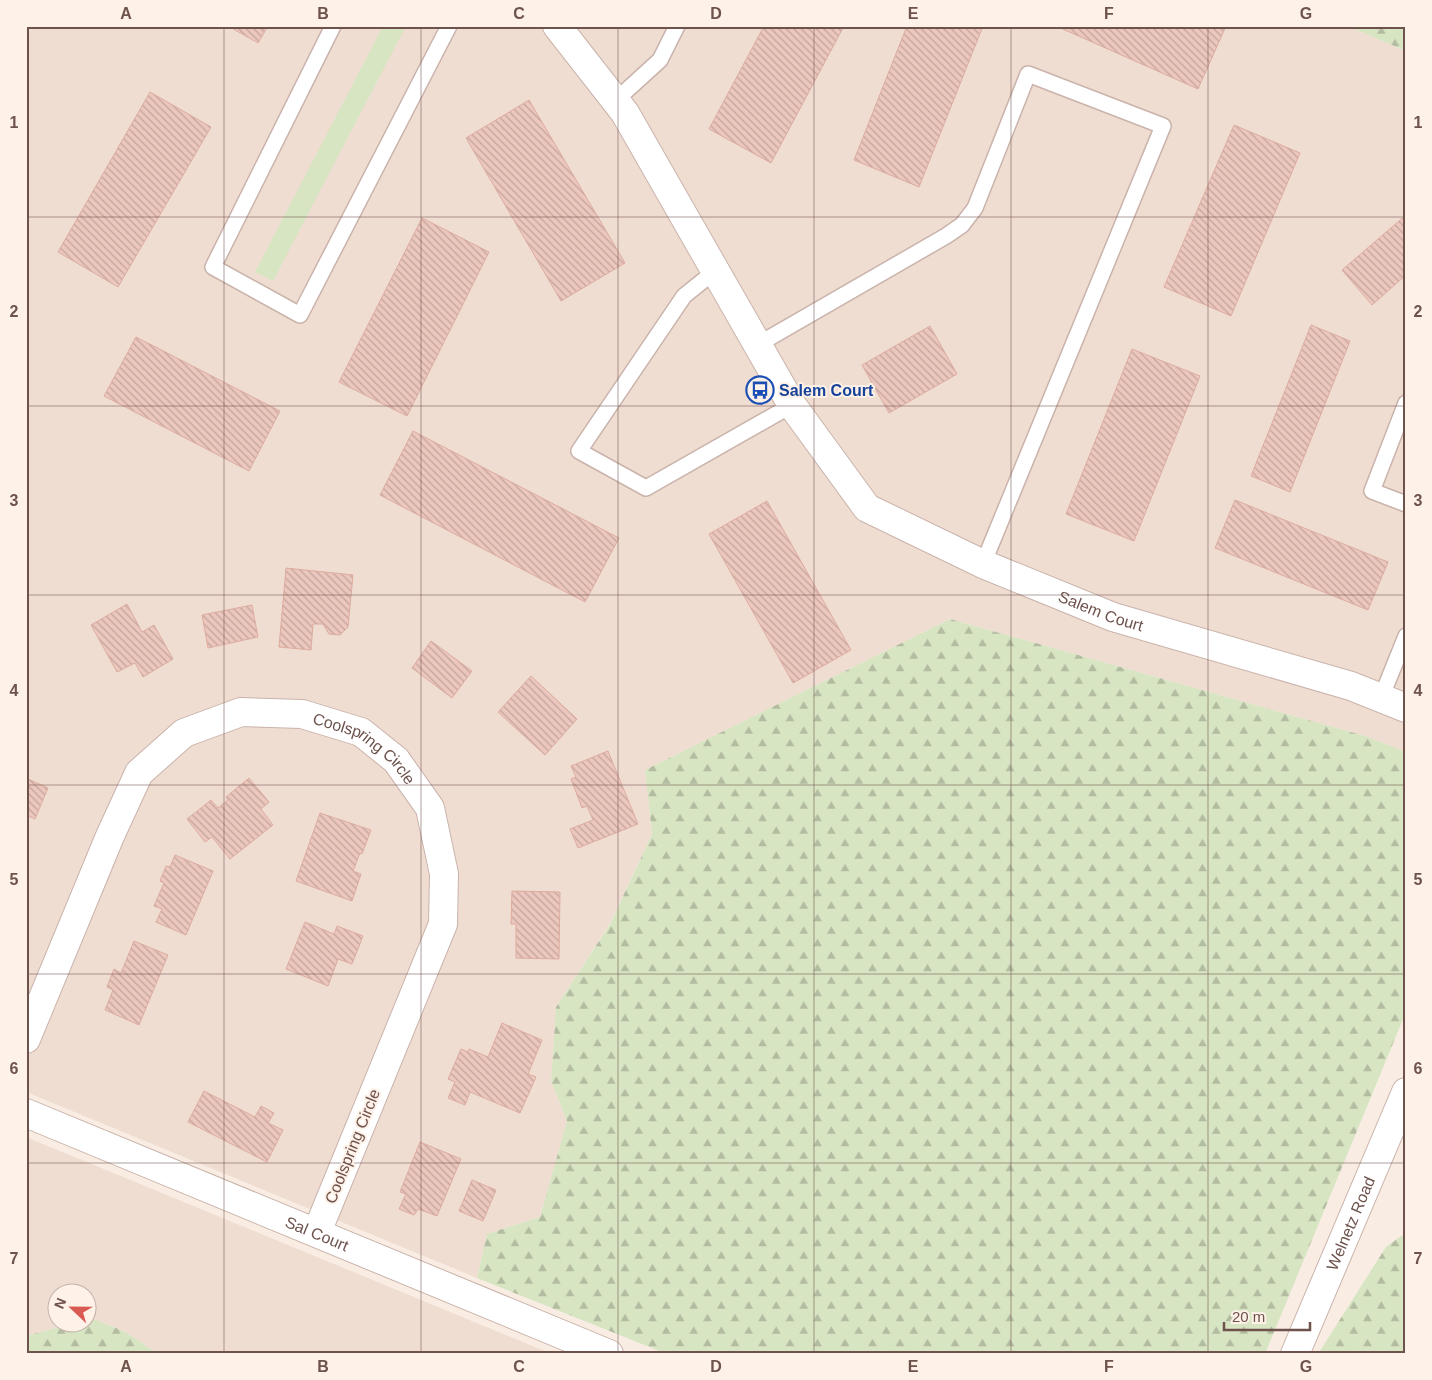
<svg xmlns="http://www.w3.org/2000/svg" width="1432" height="1380" font-family="Helvetica,sans-serif">
<style>
.residential{fill:#f0ddd2}
.green{fill:#d7e5c3}
.forest{fill:url(#forest-firs)}
.building{fill:url(#building-back-hatch);stroke:#ddac9f}
.lines{fill:none;stroke-linecap:round;stroke-linejoin:round}
.lane-casing{stroke:#c9b3ab;stroke-width:18}
.street-casing{stroke:#c9b3ab;stroke-width:30}
.lane{stroke:#fff;stroke-width:15}
.street{stroke:#fff;stroke-width:28}
.grid{fill:none;stroke:#6e524c;stroke-width:1;stroke-opacity:0.55}
.labels{text-anchor:middle;stroke-width:4;stroke-linejoin:round;paint-order:stroke}
.transit-label{font-size:16px;font-weight:bold;fill:#164399;stroke:#fdf1e8;text-anchor:start}
.street-label{font-size:16px;fill:#6e524c;stroke:#fdf1e8}
.neatline{fill:none;stroke:#6e524c;stroke-width:2}
.grid-label{font-size:16px;text-anchor:middle;font-weight:bold;fill:#6e524c}
</style>
<defs>
<pattern id="forest-firs" width="22" height="20" patternUnits="userSpaceOnUse" patternTransform="scale(1.25)"><rect width="22" height="20" fill="#d7e5c3"/><path d="M5 1l3.5 6h-7zM16 11l3.5 6h-7z" fill="#b3bca1"/></pattern>
<pattern id="building-back-hatch" width="6" height="6" patternUnits="userSpaceOnUse" patternTransform="scale(1.25)"><rect width="6" height="6" fill="#ecc7bd"/><path d="M-1 5l2 2M0 0l6 6M5-1l2 2" fill="none" stroke="#c3a49c"/></pattern>
</defs>
<rect width="100%" height="100%" fill="#f9ede3"/>
<path class="residential" d="M26 26H1347L1406 51V752L1365 736 950 619 645 770 652 834 610 923 556 1007 551 1081 567 1121 540 1217 487 1234 477 1278 26 1092Z
M26 1137 230 1221 552 1354H158L126 1332 91 1318 88 1319V1292H58V1322L74 1323 26 1336Z"/>
<path class="green" d="M383 26H406L273 281 255 272Z"/>
<path class="forest" d="M1347 26H1406V51Z
M950 619 1365 736 1406 752V1012L1265 1354H667L477 1278 487 1234 540 1217 567 1121 551 1081 556 1007 610 924 652 834 645 770Z
M1401 1236H1406V1354H1318L1386 1247Z
M91 1318 126 1332 158 1354H26V1336L74 1323 88 1322V1319Z"/>
<path class="building" d="M228 26H268L258 43Z
M764 26H844L771 163 709 129Z
M907 26H983L919 187 854 160Z
M1056 26H1226L1198 89Z
M150 92 211 127 118 287 58 252Z
M529 100 625 263 561 301 466 138Z
M1234 125 1300 153 1231 316 1164 287Z
M1406 215V275L1372 305 1342 270Z
M422 218 489 252 407 416 339 382Z
M1311 325 1350 341 1290 492 1251 476Z
M930 326 957 374 889 413 862 365Z
M136 337 280 411 249 471 104 396Z
M1132 349 1200 376 1134 541 1066 514Z
M413 431 619 538 585 602 380 495Z
M1235 500 1388 562 1368 610 1215 548Z
M767 501 851 650 793 683 709 534Z
M286 568 353 575 348 627 340 635 329 634 323 624H313L311 650 279 647Z
M127 604 142 632 154 625 173 659 143 677 135 663 117 672 91 625Z
M252 605 258 637 208 648 202 615Z
M431 641 472 671 452 698 412 668Z
M531 676 577 719 545 755 498 712Z
M608 751 638 824 578 848 570 829 593 820 587 806 582 808 571 779 576 777 571 766Z
M26 778 48 788 35 819 26 815Z
M249 778 269 802 261 809 273 825 230 859 212 837 205 842 187 819 211 800 218 808 228 800 226 797Z
M320 813 371 830 362 854 360 853 353 871 361 874 352 901 296 881Z
M175 855 213 871 186 935 156 922 162 909 154 906 164 883 160 881 166 866 170 867Z
M512 891 560 892 559 959 516 958V924H511Z
M305 922 334 934 337 926 363 936 352 964 338 959 328 986 286 969Z
M134 941 168 955 139 1025 105 1010 113 990 107 987 114 969 121 973Z
M502 1023 542 1040 528 1074 536 1077 520 1113 470 1092 465 1105 448 1098 455 1082 448 1079 461 1049 468 1052 469 1049 488 1057Z
M204 1091 255 1117 261 1106 274 1113 268 1123 283 1130 267 1162 188 1122Z
M420 1142 461 1159 437 1216 418 1209 414 1215 399 1209 406 1194 400 1192Z
M472 1180 496 1190 483 1221 459 1211Z"/>
<g class="lines">
<g class="lane-casing">
<path id="lane" d="M333 26 213 267 300 315 449 26
M615 101 660 60 677 26
M715 271 684 296 579 451 646 488 792 405
M757 345 946 236 962 225 975 208 1028 74 1163 126 983 564
M1406 403 1372 491 1406 504
M1381 698 1406 636"/>
</g>
<g class="street-casing">
<g id="street">
<path id="s1" d="M557 26 625 113 792 405 867 508 983 564 1113 617 1351 686 1406 708"/>
<path id="s2" d="M26 1039 110 836 139 773 184 733 241 712 302 714 361 732 396 760 430 808 444 874 443 924 317 1232"/>
<path id="s3" d="M26 1113 609 1354"/>
<path id="s4" d="M1295 1354 1406 1092"/>
</g>
</g>
<use href="#lane" class="lane"/>
<use href="#street" class="street"/>
</g>
<path class="grid" d="M224 26V1354M421 26V1354M618 26V1354M814 26V1354M1011 26V1354M1208 26V1354M26 217H1406M26 406H1406M26 595H1406M26 785H1406M26 974H1406M26 1163H1406"/>
<defs>
<g id="bus-ring" transform="scale(1.4375)"><circle r="9.5" fill="#fdf1e8" stroke="#1a4fb4" stroke-width="1.5"/><path d="M-5-6H5V4H4V6H2V4H-2V6H-4V4H-5ZM-3.5-4V0h7V-4ZM-3.5 1.2v1.5H-2V1.2ZM2 1.2v1.5H3.5V1.2Z" fill="#1a4fb4"/></g>
</defs>
<g fill-rule="evenodd">
<use href="#bus-ring" x="760" y="390"/>
</g>
<g class="labels">
<g class="transit-label">
<text x="779" y="396">Salem Court</text>
</g>
<g class="street-label">
<text dy="6" stroke="none"><textPath href="#s1" startOffset="830">Salem Court</textPath></text>
<text dy="6" stroke="none"><textPath href="#s2" startOffset="544">Coolspring Circle</textPath></text>
<text transform="translate(352 1146) rotate(-68)" y="6">Coolspring Circle</text>
<text dy="6" stroke="none"><textPath href="#s4" startOffset="142">Welnetz Road</textPath></text>
<text dy="6" stroke="none"><textPath href="#s3" startOffset="315">Sal Court</textPath></text>
</g>
</g>
<rect width="1432" height="1380" fill="none" stroke="#fdf1e8" stroke-width="55"/>
<g transform="translate(72 1308) rotate(292)"><circle r="24" fill="#fdf1e8" stroke="#c4b1aa"/>
<path d="M0-4L9 19L0 12L-9 19Z" fill="#d85a53"/>
<text y="-8" font-size="14" font-weight="bold" text-anchor="middle" fill="#6e524c">N</text>
</g>
<path d="M1224 1322v8h86v-8" fill="none" stroke="#6e524c" stroke-width="2.5"/>
<text x="1232" y="1322" font-size="15" fill="#6e524c" stroke="#fdf1e8" stroke-width="4" paint-order="stroke">20 m</text>
<rect x="28" y="28" width="1376" height="1324" class="neatline"/>
<g class="grid-label">
<text x="126" y="19">A</text>
<text x="323" y="19">B</text>
<text x="519" y="19">C</text>
<text x="716" y="19">D</text>
<text x="913" y="19">E</text>
<text x="1109" y="19">F</text>
<text x="1306" y="19">G</text>
<text x="14" y="128">1</text>
<text x="1418" y="128">1</text>
<text x="14" y="317">2</text>
<text x="1418" y="317">2</text>
<text x="14" y="506">3</text>
<text x="1418" y="506">3</text>
<text x="14" y="696">4</text>
<text x="1418" y="696">4</text>
<text x="14" y="885">5</text>
<text x="1418" y="885">5</text>
<text x="14" y="1074">6</text>
<text x="1418" y="1074">6</text>
<text x="14" y="1264">7</text>
<text x="1418" y="1264">7</text>
<text x="126" y="1372">A</text>
<text x="323" y="1372">B</text>
<text x="519" y="1372">C</text>
<text x="716" y="1372">D</text>
<text x="913" y="1372">E</text>
<text x="1109" y="1372">F</text>
<text x="1306" y="1372">G</text>
</g>
</svg>
